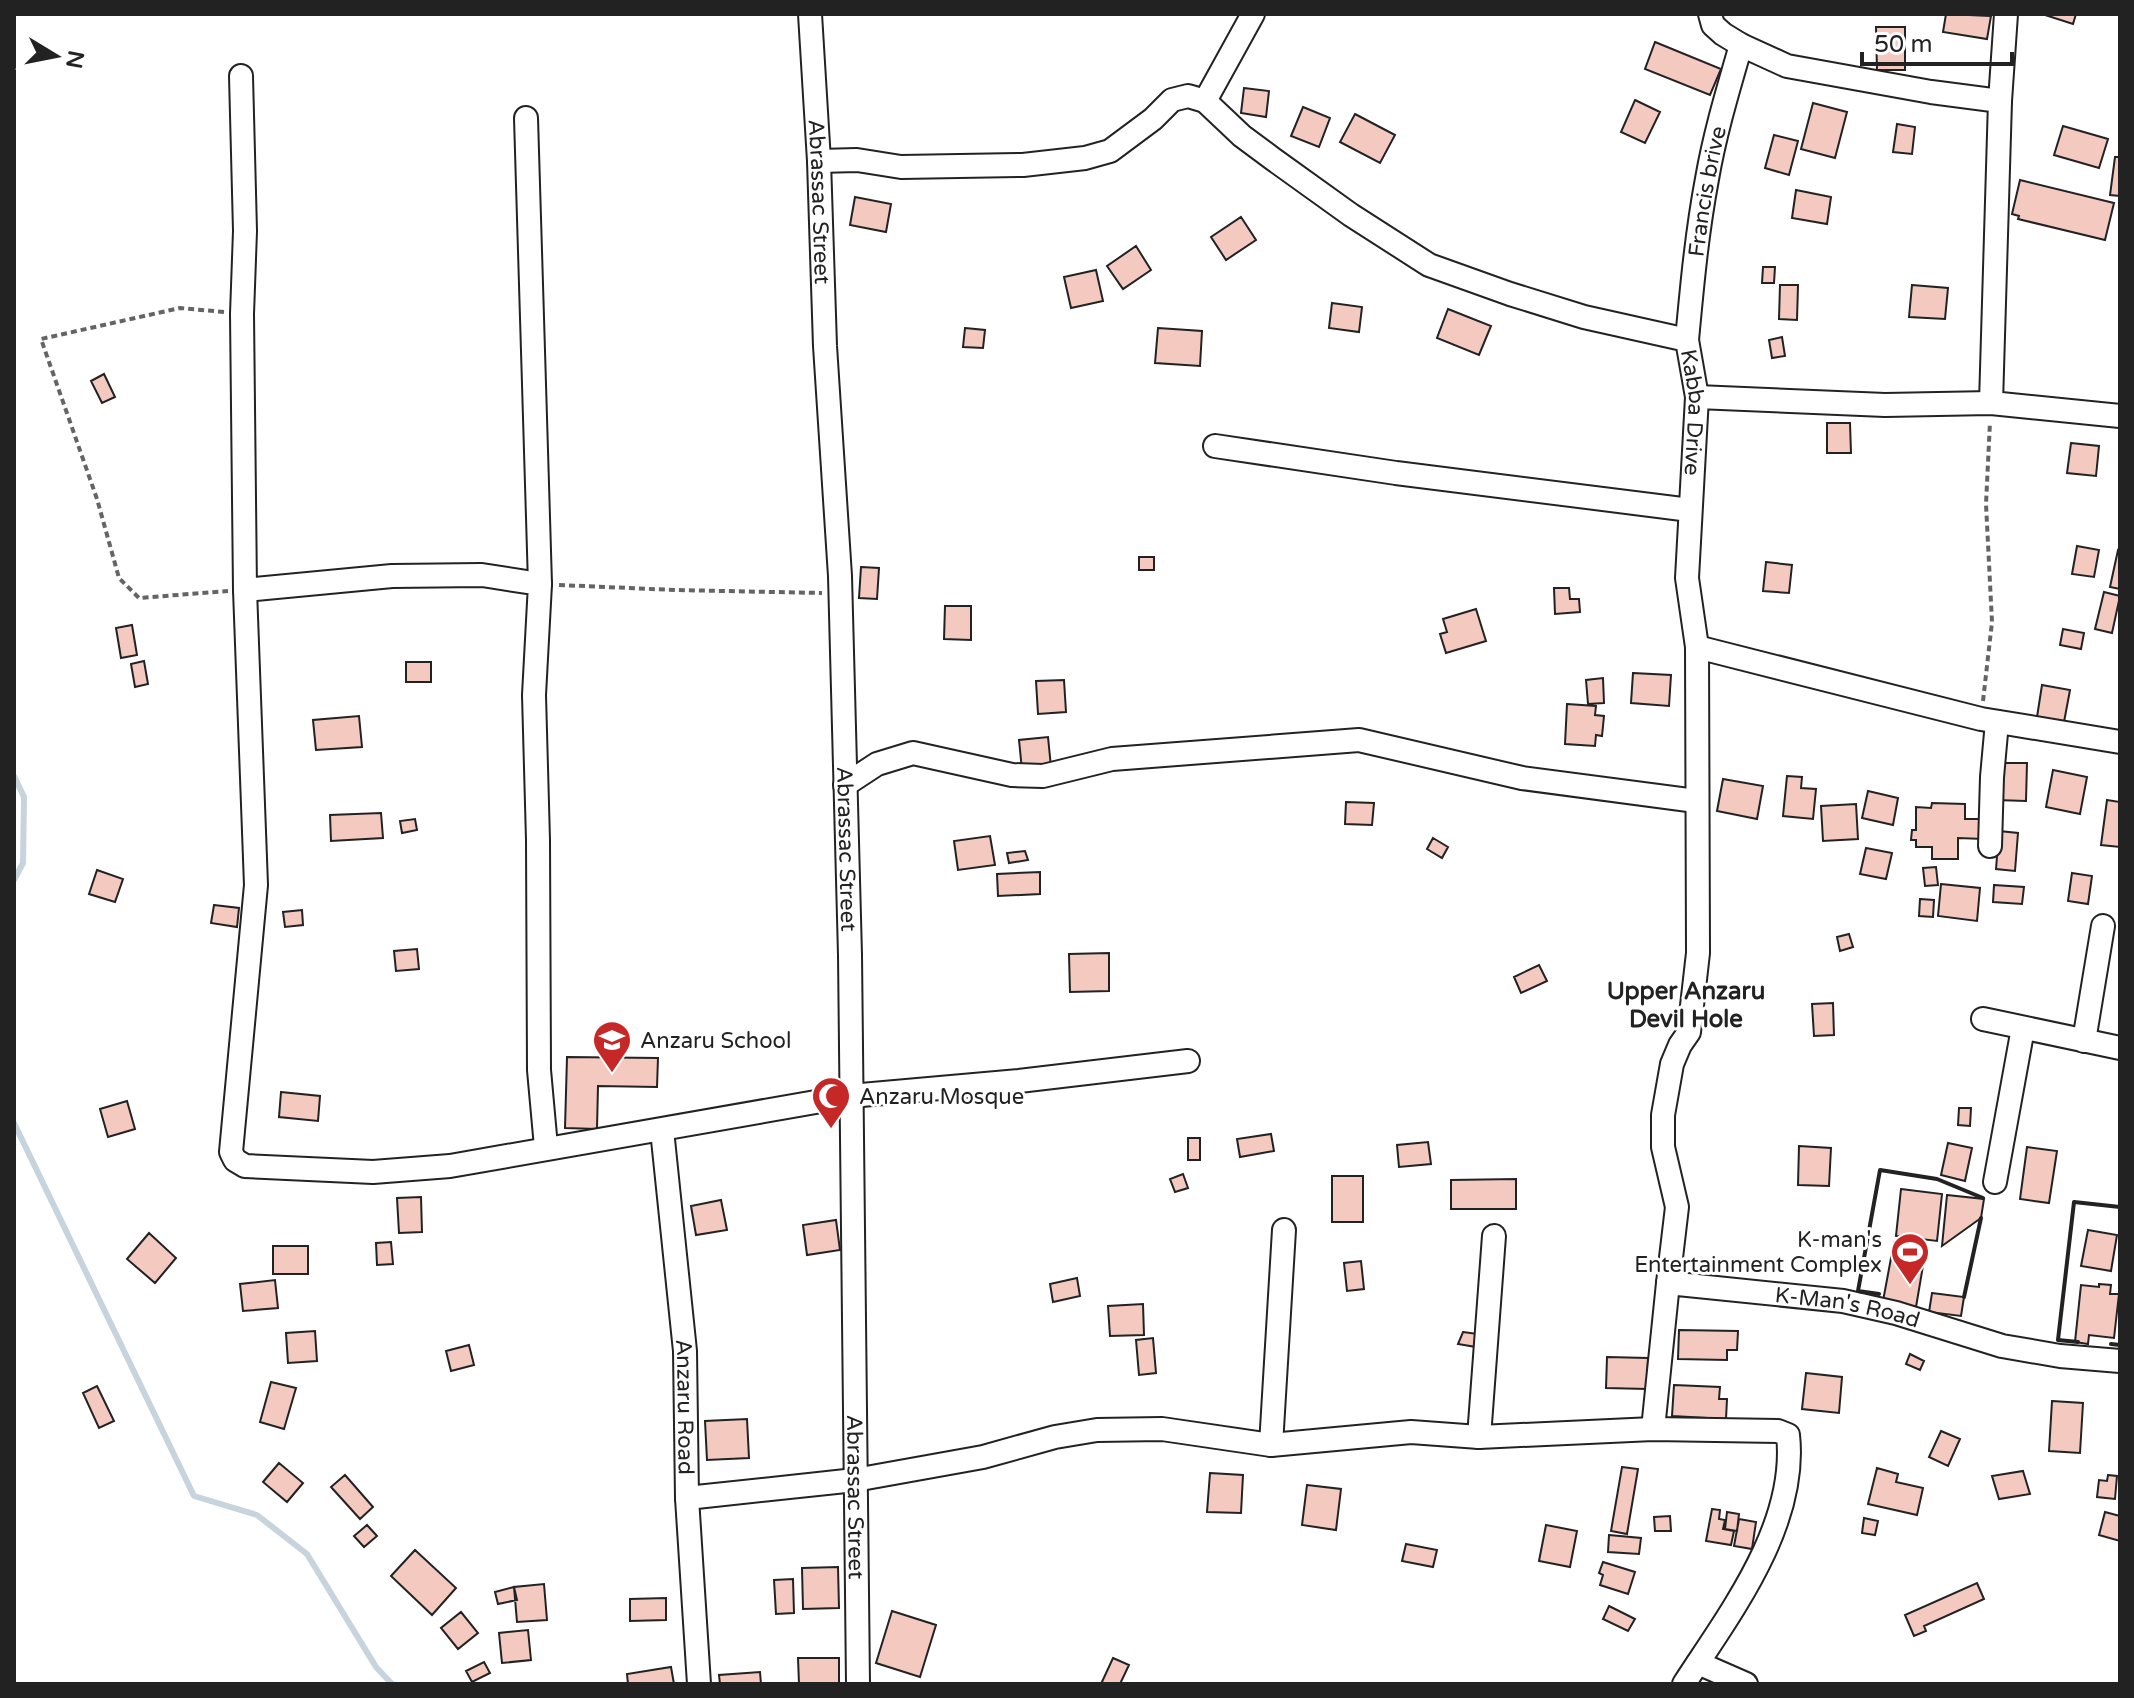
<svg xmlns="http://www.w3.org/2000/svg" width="2134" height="1698" font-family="'Varela Round',sans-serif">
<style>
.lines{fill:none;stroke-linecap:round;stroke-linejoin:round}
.stream{stroke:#c7d3dd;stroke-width:6}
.building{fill:#f3c9c0;stroke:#222;stroke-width:2}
.minor-casing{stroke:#222;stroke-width:26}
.path{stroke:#646464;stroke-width:4;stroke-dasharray:6 4;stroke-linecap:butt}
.minor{stroke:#fff;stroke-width:22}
.wall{stroke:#222;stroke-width:4}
.labels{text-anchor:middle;stroke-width:6;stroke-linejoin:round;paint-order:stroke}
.street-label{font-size:22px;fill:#222;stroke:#fff}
.poi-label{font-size:22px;fill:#222;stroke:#fff;text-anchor:start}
.neighbourhood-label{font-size:24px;font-weight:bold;fill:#222;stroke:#fff}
</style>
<rect width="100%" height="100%" fill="#fff"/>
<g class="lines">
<path class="stream" d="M14 776 24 797 23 863 14 880
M14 1123 194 1496 257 1515 307 1554 376 1667 392 1684"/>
</g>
<path class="building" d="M1946 14 1991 16 1987 39 1943 32Z
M2042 14H2076L2073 24Z
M1876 27H1905V70H1877Z
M1655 42 1721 69 1710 95 1645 69Z
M1244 88 1269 91 1266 117 1241 113Z
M1635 100 1660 112 1645 143 1621 132Z
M1813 103 1847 112 1835 158 1801 149Z
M1303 107 1330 118 1319 147 1291 136Z
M1355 114 1395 135 1380 163 1340 142Z
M1897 124 1915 127 1912 154 1893 152Z
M2063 126 2108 139 2099 168 2054 155Z
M1774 135 1798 141 1789 175 1765 168Z
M2115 157H2120V196L2110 195Z
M2020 180 2114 203 2105 240 2018 219 2019 216 2012 214Z
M1796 190 1831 197 1827 224 1792 218Z
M855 197 891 204 886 232 850 225Z
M1241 217 1256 240 1226 260 1211 237Z
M1136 246 1151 270 1123 289 1107 266Z
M1763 267H1775L1774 283H1762Z
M1096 270 1103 301 1071 308 1064 277Z
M1780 285H1798L1797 320 1779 319Z
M1912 285 1948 288 1945 319 1909 317Z
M1332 303 1362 307 1359 332 1329 328Z
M1448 309 1491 326 1479 355 1437 338Z
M965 328 985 330 983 348 963 347Z
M1158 328 1202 331 1200 366 1155 363Z
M1782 337 1785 356 1772 358 1769 340Z
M104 374 115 397 102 403 91 381Z
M1827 423H1850L1851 453H1827Z
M2071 443 2099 446 2096 476 2067 473Z
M2077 546 2099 550 2094 577 2072 574Z
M2118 550 2120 551V589L2110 587Z
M1139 557H1154V570H1139Z
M1766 562 1792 565 1789 593 1763 591Z
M861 567 879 568 877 599 859 598Z
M1554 588H1569L1570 599H1579L1580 612 1555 614Z
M2104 592 2120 596 2112 633 2095 629Z
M945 606H971V640L944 639Z
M1476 609 1486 641 1446 653 1440 634 1447 632 1443 619Z
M132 625 137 655 121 658 116 628Z
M2063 629 2084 633 2081 649 2060 645Z
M144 661 148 684 135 687 131 664Z
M406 662H431V682H406Z
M1633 673 1671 675 1669 706 1631 703Z
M1603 678 1604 703 1588 704 1586 680Z
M1064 680 1066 712 1038 714 1036 681Z
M2042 685 2070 690 2064 722 2037 717Z
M1567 704 1596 706 1595 715 1604 716 1602 736 1596 735 1595 746 1565 744Z
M359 716 362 747 316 750 313 720Z
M1048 737 1051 767 1022 770 1019 740Z
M1997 763H2027L2026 801 1996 800Z
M2053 770 2087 777 2080 814 2046 807Z
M1787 776 1802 777 1801 788 1816 789 1813 819 1783 816Z
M1723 779 1763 786 1757 819 1717 811Z
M1868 791 1898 798 1893 825 1862 818Z
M2107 800 2120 802V847L2101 845Z
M1346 802 1374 803 1372 825 1345 824Z
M1932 803 1965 804V819H1984V839L1958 838V859H1932V847H1916V840H1911L1912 830H1916V807L1931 808Z
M1856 804 1858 839 1823 841 1821 806Z
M381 813 383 838 331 841 330 815Z
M415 819 417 830 402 833 400 821Z
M1999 831 2018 833 2015 871 1996 869Z
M990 836 995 865 958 870 954 841Z
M1433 838 1448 847 1442 858 1427 849Z
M1866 848 1892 853 1886 879 1860 874Z
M1025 851 1028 860 1009 863 1007 853Z
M1936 867 1938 885 1925 886 1923 868Z
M97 870 123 879 115 902 89 894Z
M1040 872V894L998 896 997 874Z
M2072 873 2092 876 2088 904 2068 901Z
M1941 884 1980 888 1977 921 1938 916Z
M1994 885 2024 887 2022 904 1993 902Z
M1920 899 1934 900 1933 917 1919 916Z
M214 905 239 908 237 927 211 923Z
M302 910 303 925 285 927 283 912Z
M1849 934 1853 947 1840 951 1837 937Z
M417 949 419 969 396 971 394 951Z
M1109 953V991L1070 992 1069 954Z
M1539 965 1547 981 1521 993 1514 977Z
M1833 1003 1834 1035 1814 1036 1812 1004Z
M567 1057 658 1058 657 1087 598 1086 597 1129 565 1128Z
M281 1092 320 1096 318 1121 279 1117Z
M127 1101 135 1129 108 1137 100 1109Z
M1959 1108H1971L1970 1126 1958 1125Z
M1271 1134 1274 1151 1240 1157 1237 1139Z
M1188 1138H1200V1160H1188Z
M1428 1142 1431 1164 1399 1167 1397 1145Z
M1948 1143 1972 1148 1965 1181 1941 1175Z
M1799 1146 1831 1148 1829 1186 1798 1185Z
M2027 1147 2057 1151 2049 1203 2020 1199Z
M1183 1174 1188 1188 1175 1192 1170 1179Z
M1332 1176H1363V1222H1332Z
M1516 1179V1209H1451V1180Z
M1901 1189 1942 1194 1937 1241 1896 1236Z
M1947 1195 1984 1199 1981 1218 1942 1246Z
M421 1197 422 1232 399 1233 397 1198Z
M721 1200 727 1230 696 1235 691 1206Z
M836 1220 840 1250 807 1255 803 1225Z
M2088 1230 2117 1235 2111 1271 2081 1266Z
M149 1233 176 1258 155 1283 127 1259Z
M391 1242 393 1264 377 1265 376 1243Z
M1894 1242 1926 1248 1916 1307 1883 1301Z
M273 1246H308V1274H273Z
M1361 1261 1364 1289 1347 1291 1344 1263Z
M1077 1278 1080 1296 1053 1302 1050 1284Z
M275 1280 278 1308 243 1311 240 1284Z
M2099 1284 2111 1285 2110 1294H2119L2114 1338 2089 1335 2088 1344 2075 1342 2081 1285 2099 1287Z
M1932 1293 1964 1297 1961 1316 1929 1312Z
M1143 1304 1144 1335 1110 1336 1108 1306Z
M1679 1330 1738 1331 1737 1350H1727V1360L1678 1359Z
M315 1331 317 1361 288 1363 286 1333Z
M1463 1332 1478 1334 1476 1347 1458 1344Z
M1153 1338 1156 1373 1139 1375 1136 1340Z
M469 1345 474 1365 451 1371 446 1351Z
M1910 1354 1924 1361 1920 1370 1906 1364Z
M1607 1357 1648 1358 1647 1389 1606 1388Z
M1806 1373 1842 1377 1839 1413 1802 1409Z
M271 1382 296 1388 284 1429 260 1422Z
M1674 1385 1720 1387 1719 1399H1727L1726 1419 1672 1416Z
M97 1386 114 1421 99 1428 83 1393Z
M2052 1401 2083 1403 2080 1453 2049 1451Z
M747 1419 749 1458 707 1460 705 1421Z
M1941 1431 1960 1439 1948 1466 1929 1457Z
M279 1463 303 1483 287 1502 263 1482Z
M1622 1467 1638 1469 1627 1534 1611 1531Z
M1877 1468 1898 1474 1896 1482 1923 1488 1917 1515 1868 1504Z
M2023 1471 2030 1494 1999 1499 1992 1476Z
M1210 1473 1243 1475 1241 1513 1207 1512Z
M345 1475 373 1507 360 1519 331 1487Z
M2108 1475 2117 1476 2115 1499 2097 1497 2099 1480 2107 1481Z
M1307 1485 1341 1489 1336 1530 1302 1525Z
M1712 1509 1720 1510 1719 1519 1725 1520 1723 1529 1734 1531 1731 1545 1706 1541Z
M1727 1512 1739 1514 1737 1531 1725 1529Z
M2105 1512 2120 1516V1541L2099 1535Z
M1670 1516 1671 1531H1655L1654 1517Z
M1864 1518 1878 1521 1875 1535 1862 1533Z
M1739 1519 1756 1522 1752 1549 1734 1546Z
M367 1525 377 1536 364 1547 354 1536Z
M1546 1525 1577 1531 1570 1567 1539 1561Z
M1609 1535 1641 1538 1639 1554 1608 1552Z
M1406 1544 1437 1550 1433 1567 1402 1561Z
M415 1550 456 1588 432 1615 391 1576Z
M1603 1562 1635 1572 1628 1594 1600 1585 1603 1575 1599 1573Z
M838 1567 839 1608 803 1609 802 1568Z
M793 1579 794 1613 776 1614 774 1580Z
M1977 1583 1984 1599 1924 1626 1926 1631 1914 1636 1905 1615Z
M544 1584 547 1620 517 1622 514 1587Z
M514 1587 517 1600 498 1604 495 1592Z
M666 1598V1620L630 1621V1599Z
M1609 1606 1635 1619 1628 1631 1603 1619Z
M892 1611 936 1625 920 1677 876 1663Z
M461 1612 478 1633 458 1649 441 1628Z
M528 1630 531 1660 502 1663 499 1633Z
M798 1658H839V1684H799Z
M1113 1658 1129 1665 1120 1684H1101Z
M484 1662 490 1673 472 1682 466 1671Z
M671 1667 674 1684H628L627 1674Z
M760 1672 761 1684H720L719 1675Z"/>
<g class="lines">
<g class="minor-casing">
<g id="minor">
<path id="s1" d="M810 14 819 161 825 346 840 576 850 955 858 1684"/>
<path d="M1710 14 1713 25 1723 34 1741 45 1787 66 1931 92 2000 101"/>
<path d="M241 76 245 231 242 314 245 590 256 885 231 1152 235 1160 245 1166 373 1172 450 1166 850 1096 1019 1081 1188 1061"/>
<path d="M1205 101 1253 14"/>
<path d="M526 118 540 584"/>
<path id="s2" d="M819 161 857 160 901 167 1023 165 1085 158 1110 151 1153 119 1172 100 1188 96 1205 101 1242 136 1273 159 1351 215 1429 265 1510 294 1584 317 1687 340 1697 397 1687 578 1697 647 1698 953 1689 1032 1680 1045 1672 1064 1663 1115V1147L1677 1207 1668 1283"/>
<path id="s3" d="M1687 340C1692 286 1697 232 1707 179 1715 133 1728 90 1741 45"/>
<path d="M1697 397 1885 405 1991 403 2120 416"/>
<path d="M1991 403 2000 101 2006 14"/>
<path d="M1215 446 1396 473 1690 510"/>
<path d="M245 590 392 576 482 575 540 584 534 695 538 840 539 1070 546 1147"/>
<path d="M1697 647 1981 719 2120 742"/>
<path d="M845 785 877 764 913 753 1012 775 1043 776 1112 759 1359 740 1522 778 1696 801"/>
<path d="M1990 846 1992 777 1997 722"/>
<path d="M1983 1019 2120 1048"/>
<path d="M2084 1041 2103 926"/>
<path id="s4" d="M662 1130 685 1351 687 1498 699 1684"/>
<path d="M1995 1182 2023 1028"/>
<path id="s5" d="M1653 1429 1668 1283 1843 1301 1896 1313 2002 1346 2060 1356 2120 1361"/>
<path d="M1479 1437 1494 1236"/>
<path d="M1271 1445 1284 1230"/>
<path d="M687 1498 855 1480 983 1457 1055 1437 1097 1430 1162 1429 1271 1445 1411 1432 1479 1437 1653 1429 1778 1431 1788 1435C1798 1525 1730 1613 1684 1684"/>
<path d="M1698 1663 1746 1684"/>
</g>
</g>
<path class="path" d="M224 312 180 308 41 339 97 499 119 578 139 598 228 591
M559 585 675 590 822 593
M1983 701 1992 622 1986 504 1990 422"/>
<use href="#minor" class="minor"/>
<path class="wall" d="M1879 1294 1858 1291 1880 1170 1937 1179 1983 1198
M1964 1297 1981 1218
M2078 1342 2058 1340 2074 1202 2120 1207
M2111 1344 2120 1345"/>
</g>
<defs>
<g id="school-pin" transform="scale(2)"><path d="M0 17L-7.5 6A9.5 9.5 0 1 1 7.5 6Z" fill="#c62828" stroke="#fff"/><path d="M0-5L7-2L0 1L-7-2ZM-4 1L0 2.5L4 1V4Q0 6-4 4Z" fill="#fff"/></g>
<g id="mosque-pin" transform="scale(2)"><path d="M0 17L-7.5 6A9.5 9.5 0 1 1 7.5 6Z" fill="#c62828" stroke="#fff"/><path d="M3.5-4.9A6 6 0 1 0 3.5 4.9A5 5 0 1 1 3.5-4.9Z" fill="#fff"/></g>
<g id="stadium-pin" transform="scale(2)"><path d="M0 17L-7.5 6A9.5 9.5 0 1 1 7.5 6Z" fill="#c62828" stroke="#fff"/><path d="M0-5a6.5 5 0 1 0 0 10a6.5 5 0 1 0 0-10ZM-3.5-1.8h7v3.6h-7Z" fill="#fff"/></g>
</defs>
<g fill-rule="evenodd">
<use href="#school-pin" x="612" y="1040"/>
<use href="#mosque-pin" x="831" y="1096"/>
<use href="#stadium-pin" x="1910" y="1252"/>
</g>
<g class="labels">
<g class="street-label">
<text dy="8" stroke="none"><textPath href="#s3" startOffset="150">Francis brive</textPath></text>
<text dy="8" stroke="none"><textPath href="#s1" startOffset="188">Abrassac Street</textPath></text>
<text dy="8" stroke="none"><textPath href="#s2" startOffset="1028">Kabba Drive</textPath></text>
<text dy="8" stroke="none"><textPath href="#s1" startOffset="836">Abrassac Street</textPath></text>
<text dy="8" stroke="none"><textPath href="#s5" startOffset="328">K-Man's Road</textPath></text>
<text dy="8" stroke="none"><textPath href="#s4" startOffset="278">Anzaru Road</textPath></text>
<text dy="8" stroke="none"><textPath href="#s1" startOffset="1484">Abrassac Street</textPath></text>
</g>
<g class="poi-label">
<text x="640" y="1048">Anzaru School</text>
<text x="859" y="1104">Anzaru Mosque</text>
<text x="1882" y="1247" text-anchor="end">K-man's<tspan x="1882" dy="25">Entertainment Complex</tspan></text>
</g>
<g class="neighbourhood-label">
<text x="1686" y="999">Upper Anzaru<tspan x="1686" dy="28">Devil Hole</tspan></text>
</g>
</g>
<rect width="2134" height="1698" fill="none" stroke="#222222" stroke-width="32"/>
<g transform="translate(56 56) rotate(100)" stroke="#ffffff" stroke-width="6" paint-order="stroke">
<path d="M0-6L14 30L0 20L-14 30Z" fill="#222222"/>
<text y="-12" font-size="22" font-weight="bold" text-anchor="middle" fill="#222222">N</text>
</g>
<path d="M1862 52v12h150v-12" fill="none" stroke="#222222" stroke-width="4"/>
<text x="1874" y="52" font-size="24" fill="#222222" stroke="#ffffff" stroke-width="6" paint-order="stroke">50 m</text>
</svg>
